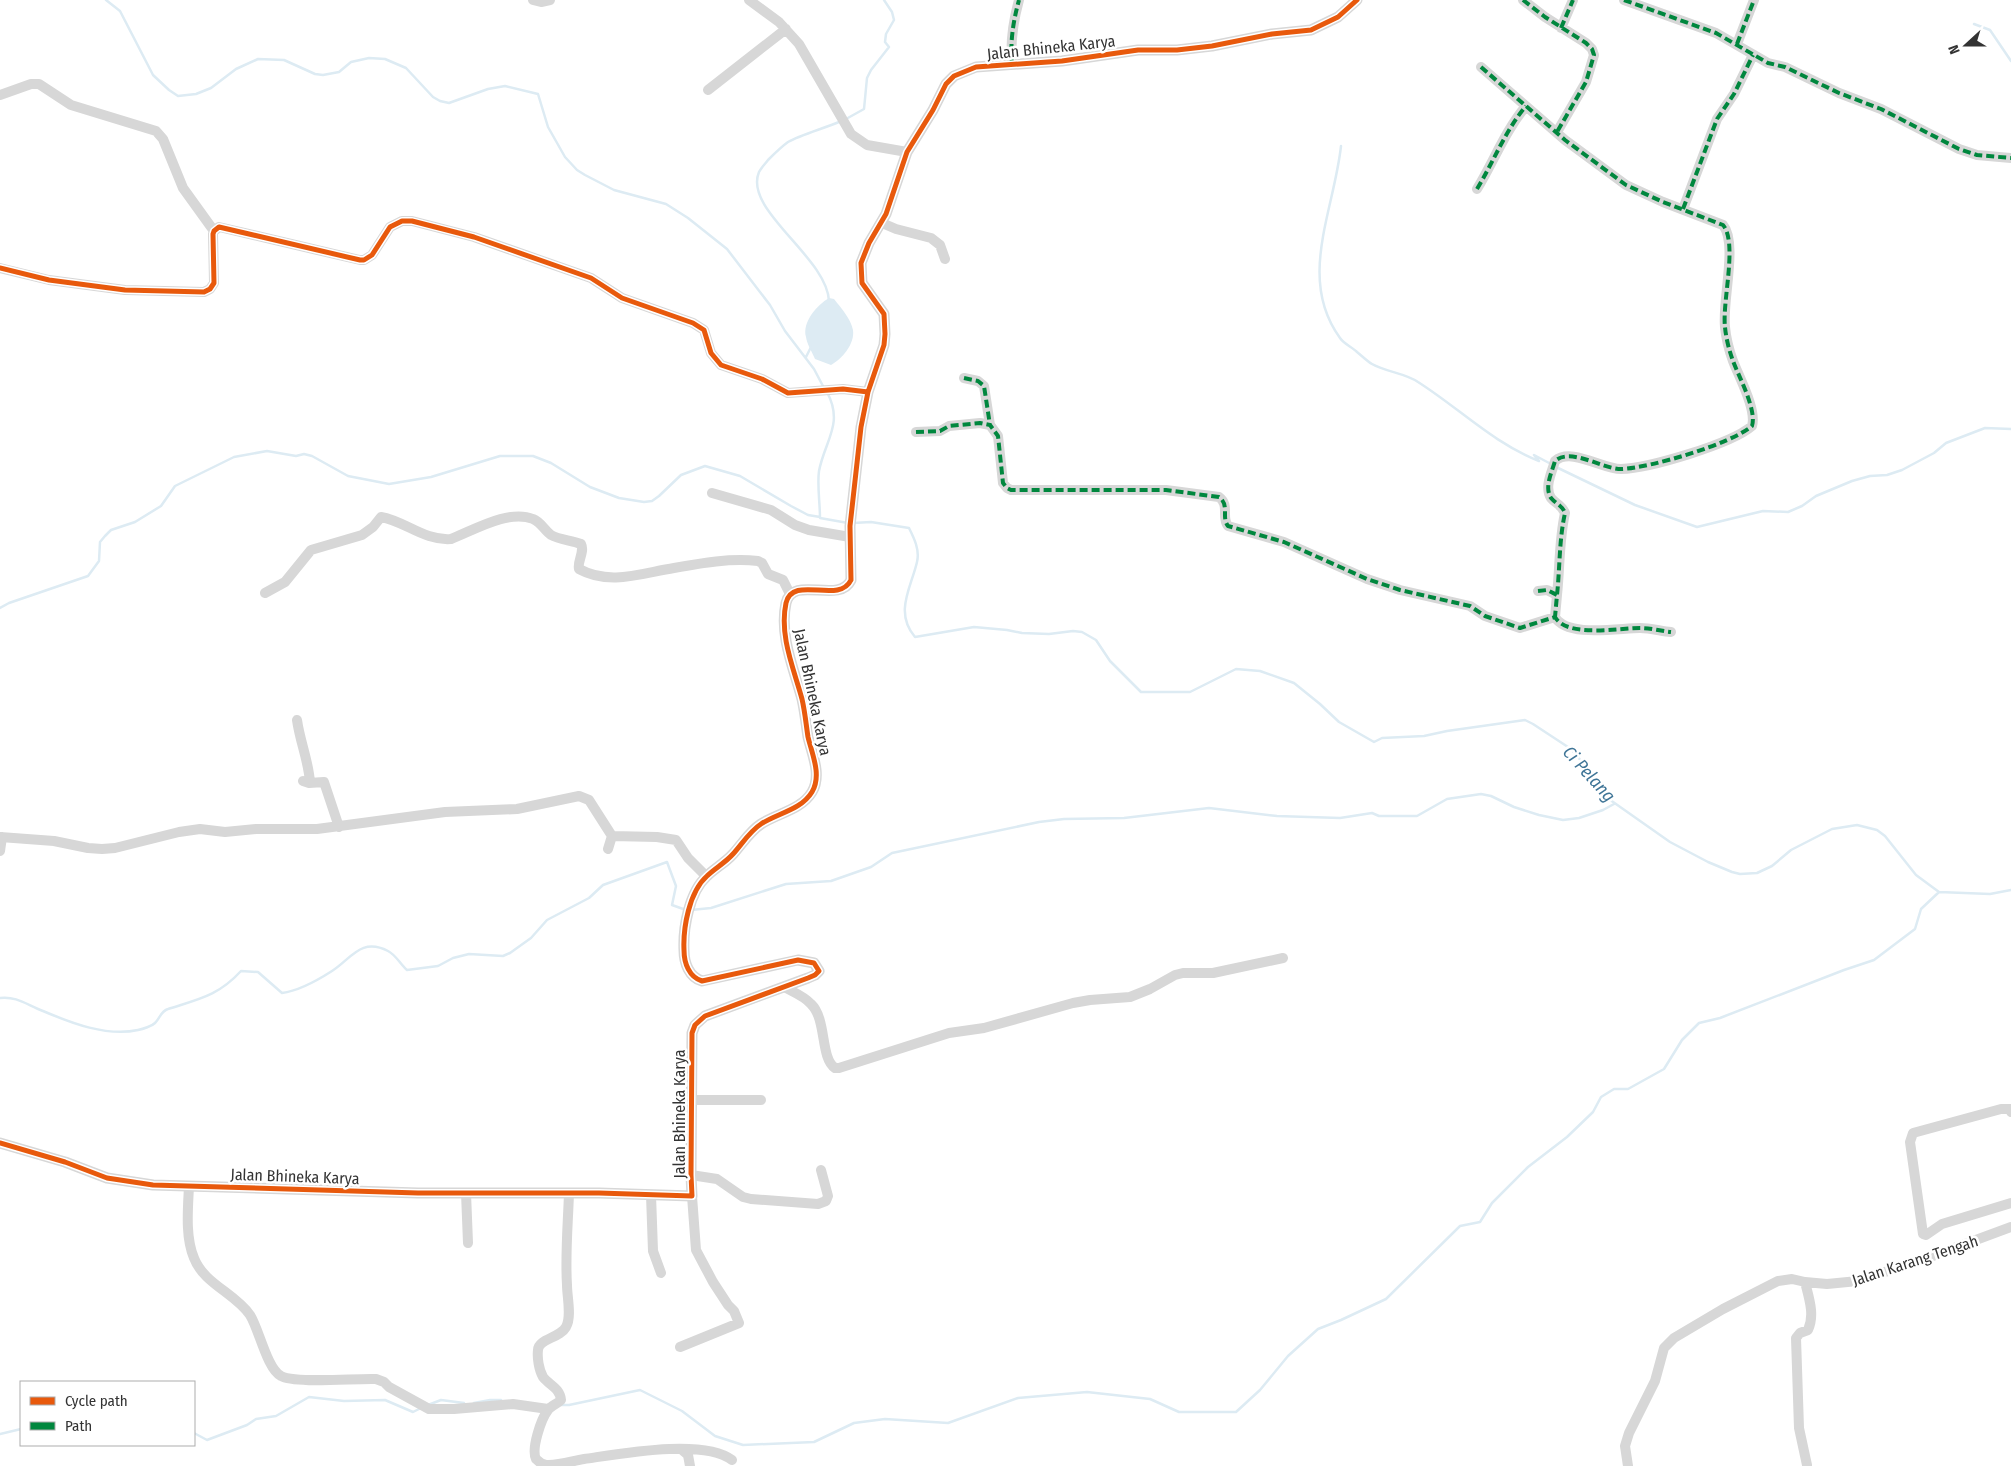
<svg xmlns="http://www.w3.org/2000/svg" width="2011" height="1466" font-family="'Fira Sans Condensed',sans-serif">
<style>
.water{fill:#ddebf3}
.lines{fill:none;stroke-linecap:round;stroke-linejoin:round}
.stream{stroke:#ddebf3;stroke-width:2.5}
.minor{stroke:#d7d7d7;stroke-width:10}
.tertiary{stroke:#d7d7d7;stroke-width:11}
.quiet{stroke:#00873e;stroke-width:4;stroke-dasharray:8 4;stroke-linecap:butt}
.cycleway-casing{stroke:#fff;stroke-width:8}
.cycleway{stroke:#e8590c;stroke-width:5}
.labels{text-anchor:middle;stroke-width:5;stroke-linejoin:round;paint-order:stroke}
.street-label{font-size:16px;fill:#333;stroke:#fff}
.water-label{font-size:18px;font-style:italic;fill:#3f7597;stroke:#fff}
</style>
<rect width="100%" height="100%" fill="#fff"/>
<path class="water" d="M829 298 834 299C841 308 851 319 853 330 855 344 842 359 831 365L815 359C812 352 807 344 806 337 802 322 817 305 829 298Z"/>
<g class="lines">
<path class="stream" d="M106 0 120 11 153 75 169 90 178 96 196 94 211 88 236 69 258 59 284 60 315 74 323 75 339 72 351 62 369 58 385 59 406 68 433 97 440 101 449 103 488 89 505 86 538 94 548 127 565 157 577 170 585 175 614 190 666 204 688 218 727 249 770 305 785 331 814 369 824 388
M1974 24 1990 30 2011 61
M846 119 864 109 867 78 871 70 889 47 885 42 886 34 894 20 892 12 884 0
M1341 146C1334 211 1297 279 1340 338 1344 344 1352 347 1357 352 1362 356 1367 361 1372 364 1386 372 1405 373 1418 382 1459 408 1493 443 1539 461L1534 455 1551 464
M829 301C827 257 743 210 759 172 761 168 765 164 768 160 774 154 781 147 788 142 802 134 826 128 841 121
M806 357 811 347
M827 392C844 424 825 440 819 471 817 485 820 503 820 518L848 523
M1556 467 1635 505 1697 527 1763 511 1788 512 1802 506 1816 496 1852 481 1870 476 1887 475 1902 470 1934 453 1946 443 1985 428 2011 429
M853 523 871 522 909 528C914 538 920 550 917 562 911 588 894 612 915 637L974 627 1007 630 1022 633 1049 634 1073 631 1082 632 1096 640 1110 661 1141 692H1190L1236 669 1260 671 1294 683 1320 704 1339 722 1374 742 1382 738 1424 736 1447 731 1525 720 1533 724 1571 749 1582 762 1606 797 1670 842 1708 862 1732 872 1740 874 1757 873 1772 866 1791 850 1832 829 1857 825 1877 830 1885 836 1916 875 1939 892 1990 894 2011 890
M0 608 9 603 88 576 99 561 100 542 105 536 111 530 135 522 161 506 175 486 234 457 267 451 296 456 304 454 312 456 348 476 389 484 431 477 500 456H533L551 463 590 487 619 498 644 502 652 501 659 496 681 475 705 466 740 476 791 506 808 515 820 517
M691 910 711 908 786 884 831 881 871 867 892 853 1039 822 1064 819 1124 818 1209 808 1277 816 1340 818 1372 813 1379 816H1417L1447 799 1481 794 1491 796 1514 807 1539 815 1563 820 1579 818 1603 810 1614 804
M0 998C17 996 27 1005 43 1011 71 1023 107 1037 138 1030 143 1029 152 1026 155 1023 160 1018 161 1011 168 1009 199 999 218 996 241 971L258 972 282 993C298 991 318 980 332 971 351 959 361 937 388 951 396 955 400 964 407 970L438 966 453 958 469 954 503 956 510 953 531 938 547 920 589 898 603 885 667 862 676 886 672 905 686 910
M474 1403 490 1400H501
M428 1405 441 1400 464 1403
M561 1405H569L640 1390 682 1411 715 1436 743 1445 814 1442 854 1423 885 1419 948 1423 1018 1398 1087 1392 1150 1399 1179 1412H1236L1260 1390 1288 1356 1318 1329 1341 1320 1386 1299 1460 1226 1480 1222 1492 1203 1528 1167 1567 1137 1593 1112 1601 1097 1614 1089H1628L1664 1069 1682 1040 1699 1023 1720 1018 1844 970 1874 960 1915 929 1921 909 1939 892
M194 1433 207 1440 247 1425 256 1419 276 1416 309 1397 344 1401 385 1400 413 1412 421 1408
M0 1434 21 1429"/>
<path class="minor" d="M533 0 541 2 550 0
M749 0 779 22 799 44 851 134 867 145 907 152
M1523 0 1545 17 1586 43 1592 49 1594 55 1586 82 1557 132
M1624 0 1716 33 1768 63 1785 67 1839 93 1881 109 1959 149 1977 155 2011 158
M1561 28 1573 0
M1737 44 1754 0
M1012 64C1010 42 1013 22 1019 0
M1481 67 1565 140 1626 185 1663 202 1723 225C1738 243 1722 301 1725 327 1726 338 1729 350 1733 361 1739 377 1757 410 1752 426 1731 444 1650 468 1621 469 1602 469 1571 447 1555 461 1552 472 1544 487 1551 498 1556 504 1562 505 1565 513 1559 540 1560 567 1557 595
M708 90 786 29
M0 95 31 84H39L71 105 156 131 163 139 183 188 214 231
M1477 189C1494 161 1505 131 1526 106
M1683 209 1717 119 1734 94 1753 55
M882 223 896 229 931 238 940 245 945 259
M0 268 49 280 125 290 204 292 210 289 214 283 213 234 214 231 219 227 360 260H364L372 255 390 227 402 221H412L474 237 591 278 622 298 693 323 704 330 711 353 721 365 762 379 788 393 843 389 868 392
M964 378 978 381 984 386 990 425
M916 432 940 431 949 426 980 423 990 425 998 436 1003 483 1007 488 1011 490H1166L1219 497C1230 505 1221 517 1228 526L1284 542 1367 579 1400 590 1470 606 1485 616 1520 628 1555 617C1567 638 1619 628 1640 628 1650 628 1661 631 1671 632
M712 493 771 510 795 525 809 530 850 537
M1538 591 1547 590 1557 595 1555 617
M265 593 285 582 311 550 362 535 373 527 381 517C405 521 424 541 451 539 474 530 509 509 533 519 541 522 544 530 551 535 560 540 571 540 581 544 585 552 577 561 579 569 610 586 642 573 674 568 702 563 730 558 758 561L762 563 768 574 783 580 790 594
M297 720C300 742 309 762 310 783
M303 781 309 783 324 782 339 827
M612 836 657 837 676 840 688 858 706 876
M0 837 54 841 88 848 102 849 115 848 179 832 200 829 225 832 256 829H317L445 812 517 809 579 796 589 800 612 836 608 849
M0 851 2 837
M784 987C793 992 804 996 811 1004 827 1019 820 1058 835 1068H839L949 1033 984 1028 1073 1003 1090 1000 1130 997 1150 989 1175 975 1183 973H1213L1283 958
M691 1100H761
M2011 1112 2010 1109H2001L1913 1133 1910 1142 1923 1234 1926 1235 1942 1224 2011 1203
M691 1175 717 1179 743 1197 751 1199 818 1204 826 1201 828 1196 821 1170
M189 1186C188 1208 185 1237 194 1258 204 1284 235 1293 250 1315 259 1329 267 1369 281 1376 295 1384 356 1378 376 1379L384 1382 389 1387 429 1409H454L513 1404 548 1409
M466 1193 468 1243
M569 1193C568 1224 565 1255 567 1285 567 1297 572 1317 566 1327 560 1338 538 1339 538 1350 537 1358 539 1370 543 1377 549 1385 560 1388 561 1400 557 1404 551 1406 548 1410 541 1419 531 1449 536 1459 539 1462 541 1464 546 1465 558 1466 572 1461 584 1459 619 1454 703 1438 732 1460
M651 1195 653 1251 661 1273
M1805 1282C1809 1298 1815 1315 1808 1330L1800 1333 1796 1338 1799 1428 1807 1465
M680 1347 739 1323 734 1311 728 1305 713 1282 696 1250 692 1196
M681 1449 688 1455 690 1466
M1628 1466 1625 1446 1629 1433 1655 1381 1664 1348 1674 1338 1723 1309 1778 1281 1792 1279 1805 1282 1827 1284 1858 1281 1930 1257 2011 1227"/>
<path class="tertiary" d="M0 1143 65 1162 107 1178 153 1185 418 1193H599L692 1196 691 1175 692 1033 695 1025 705 1016 808 978 815 975 819 971 814 963 798 960 702 981C689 977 684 963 684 950 683 928 689 892 707 876 715 868 725 863 733 854 742 844 750 831 761 824 778 813 801 810 812 792 822 775 812 754 808 737 806 724 805 712 802 699 794 669 779 636 786 603 793 574 839 605 851 580L850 526 861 427 868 392 884 345 885 334 884 314 862 283 861 263 869 243 886 214 907 152 933 110 946 84 954 76 976 67 1062 61 1138 50H1177L1212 46 1272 34 1311 30 1338 17 1357 0"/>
<path class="quiet" d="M1523 0 1545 17 1586 43 1592 49 1594 55 1586 82 1557 132
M1624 0 1716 33 1768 63 1785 67 1839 93 1881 109 1959 149 1977 155 2011 158
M1561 28 1573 0
M1737 44 1754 0
M1012 64C1010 42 1013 22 1019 0
M1481 67 1565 140 1626 185 1663 202 1723 225C1738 243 1722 301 1725 327 1726 338 1729 350 1733 361 1739 377 1757 410 1752 426 1731 444 1650 468 1621 469 1602 469 1571 447 1555 461 1552 472 1544 487 1551 498 1556 504 1562 505 1565 513 1559 540 1560 567 1557 595
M1477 189C1494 161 1505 131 1526 106
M1683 209 1717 119 1734 94 1753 55
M964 378 978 381 984 386 990 425
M916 432 940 431 949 426 980 423 990 425 998 436 1003 483 1007 488 1011 490H1166L1219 497C1230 505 1221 517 1228 526L1284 542 1367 579 1400 590 1470 606 1485 616 1520 628 1555 617C1567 638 1619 628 1640 628 1650 628 1661 631 1671 632
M1538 591 1547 590 1557 595 1555 617"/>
<g class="cycleway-casing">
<path id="cycleway" d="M0 268 49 280 125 290 204 292 210 289 214 283 213 234 214 231 219 227 360 260H364L372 255 390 227 402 221H412L474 237 591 278 622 298 693 323 704 330 711 353 721 365 762 379 788 393 843 389 868 392
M0 1143 65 1162 107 1178 153 1185 418 1193H599L692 1196 691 1175 692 1033 695 1025 705 1016 808 978 815 975 819 971 814 963 798 960 702 981C689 977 684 963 684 950 683 928 689 892 707 876 715 868 725 863 733 854 742 844 750 831 761 824 778 813 801 810 812 792 822 775 812 754 808 737 806 724 805 712 802 699 794 669 779 636 786 603 793 574 839 605 851 580L850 526 861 427 868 392 884 345 885 334 884 314 862 283 861 263 869 243 886 214 907 152 933 110 946 84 954 76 976 67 1062 61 1138 50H1177L1212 46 1272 34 1311 30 1338 17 1357 0"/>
</g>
<use href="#cycleway" class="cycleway"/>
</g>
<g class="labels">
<g class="street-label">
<text transform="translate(1051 47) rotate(-6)" y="6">Jalan Bhineka Karya</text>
<text transform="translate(813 692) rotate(78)" y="6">Jalan Bhineka Karya</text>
<text transform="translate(679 1114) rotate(-90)" y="6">Jalan Bhineka Karya</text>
<text transform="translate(295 1176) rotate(2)" y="6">Jalan Bhineka Karya</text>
<text transform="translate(1915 1260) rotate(-18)" y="6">Jalan Karang Tengah</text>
</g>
<g class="water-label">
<text transform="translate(1589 774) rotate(48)" y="6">Ci Pelang</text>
</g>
</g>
<rect x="20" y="1381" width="175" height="65" fill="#ffffff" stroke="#adadad"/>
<rect x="30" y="1397" width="25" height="8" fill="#e8590c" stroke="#adadad"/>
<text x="65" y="1406" font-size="15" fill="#333333">Cycle path</text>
<rect x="30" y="1422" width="25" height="8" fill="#00873e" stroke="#adadad"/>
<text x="65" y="1431" font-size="15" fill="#333333">Path</text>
<g transform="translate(1966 45) rotate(249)" stroke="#ffffff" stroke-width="4" paint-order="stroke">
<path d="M0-4L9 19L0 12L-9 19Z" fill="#333333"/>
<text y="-8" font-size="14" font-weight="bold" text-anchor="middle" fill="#333333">N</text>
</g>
</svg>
